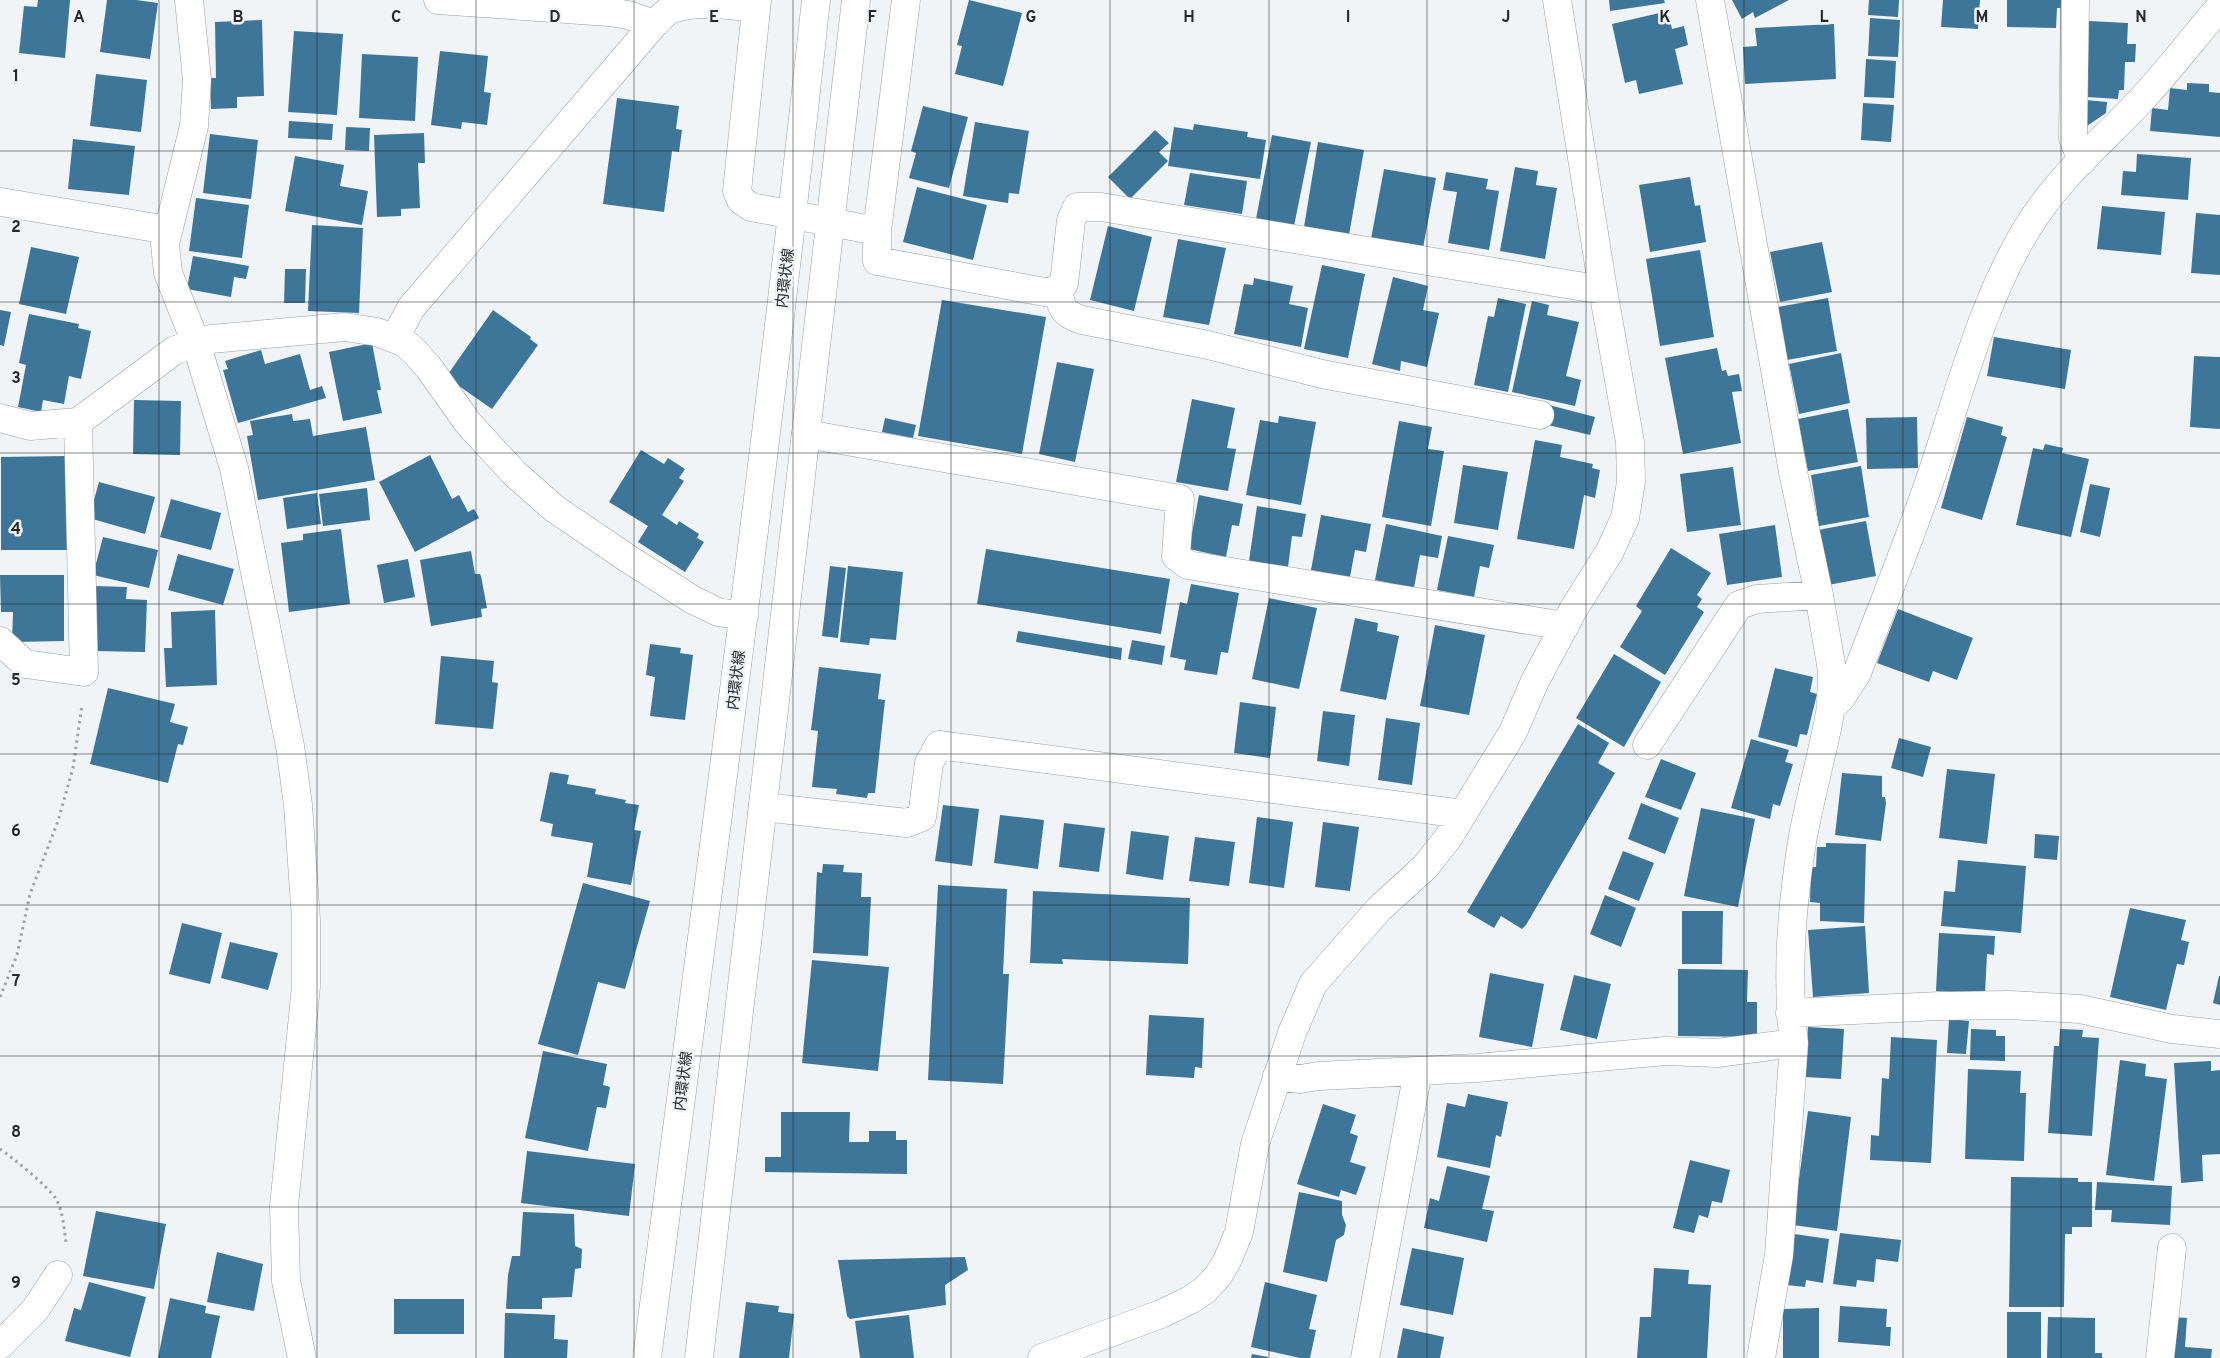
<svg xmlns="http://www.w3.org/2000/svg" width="2220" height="1358" font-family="Overpass,'Noto Sans JP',sans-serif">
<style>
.building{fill:#3d7698}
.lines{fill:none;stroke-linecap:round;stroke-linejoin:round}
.street-casing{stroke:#9a9ea0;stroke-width:29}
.secondary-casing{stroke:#9a9ea0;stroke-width:29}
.path{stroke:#a0a2a4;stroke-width:3;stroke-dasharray:2.5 4;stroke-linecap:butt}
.street{stroke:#fff;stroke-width:28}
.secondary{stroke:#fff;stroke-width:28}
.grid{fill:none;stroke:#272829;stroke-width:1;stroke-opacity:0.55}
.labels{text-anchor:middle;stroke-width:5;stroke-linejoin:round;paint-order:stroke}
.street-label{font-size:15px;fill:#272829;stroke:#f0f4f6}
.grid-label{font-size:16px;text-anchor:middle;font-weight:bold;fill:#272829;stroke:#f0f4f6;stroke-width:5;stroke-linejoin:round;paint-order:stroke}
</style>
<rect width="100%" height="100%" fill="#f0f4f6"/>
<path class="building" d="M38 0H70L65 58 19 53 24 6 37 7Z
M107 0H136L158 3 150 59 100 52Z
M969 0 1022 13 1003 86 955 74 962 46 957 45Z
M1609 0H1664L1665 3 1610 11Z
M1732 0H1789L1755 18 1753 12 1742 19Z
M1869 0H1899L1898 17 1868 15Z
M1943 0H1980L1978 29 1941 27Z
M2007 0H2062V8H2057L2056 28 2007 27Z
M1668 11 1672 29 1684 26 1688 45 1675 49 1683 84 1639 94 1636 80 1625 83 1612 24Z
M1870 18 1900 20 1898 57 1868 56Z
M262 20 264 96 237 97V108L211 109 210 78H216L215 22Z
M2089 21 2128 23 2127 44H2136L2135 62H2125L2124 90H2119L2118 99 2086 97Z
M1834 24 1836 79 1745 84 1743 47 1757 46 1755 28Z
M294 31 343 34 337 115 288 112Z
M440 51 488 56 484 92 491 93 487 125 462 122 461 129 431 125Z
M362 54 418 57 415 121 359 118Z
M1866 59 1896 61 1894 98 1864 97Z
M96 74 147 80 141 132 90 126Z
M2187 83 2209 84V92L2220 93V137L2150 131 2152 108 2168 110 2170 88 2187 90Z
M617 98 679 106 676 129 682 130 679 152 672 151 664 212 603 204Z
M2086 100 2107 102 2106 113 2084 128Z
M1863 103 1894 105 1891 142 1861 140Z
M923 106 968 117 949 188 909 178 916 153 911 151Z
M289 121 333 124 332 140 288 138Z
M975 122 1029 131 1019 194 1009 193 1008 203 963 196Z
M1194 124 1248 132 1247 137 1266 140 1260 179 1168 166 1174 127 1193 130Z
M346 127 370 128 369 151 345 150Z
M1155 130 1169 143 1159 152 1168 161 1130 199 1108 177Z
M424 133 425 163H418L420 208 401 209V216L377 217 374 135Z
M210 134 258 140 251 199 203 193Z
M1272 135 1311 142 1294 226 1256 219Z
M73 139 135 146 129 195 68 189Z
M1318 142 1364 150 1349 235 1304 227Z
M2137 154 2191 158 2188 200 2121 195 2123 171 2136 172Z
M295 156 344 165 340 186 368 191 362 225 285 211Z
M1515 167 1538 171 1536 185 1557 188 1545 259 1500 251Z
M1384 169 1436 178 1423 248 1371 239Z
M1446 172 1488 179 1486 189 1499 191 1489 250 1448 243 1457 192 1443 190Z
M1190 173 1247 181 1242 214 1184 205Z
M1690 177 1695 206 1700 205 1706 242 1650 252 1639 185Z
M917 187 987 205 973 260 903 242Z
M196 198 249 205 242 258 189 251Z
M2102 206 2165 212 2161 255 2097 249Z
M2196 213 2220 215V275L2191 273Z
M312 225 363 228 359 313 308 311Z
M1108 226 1152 237 1134 311 1090 300Z
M1178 239 1226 248 1209 325 1163 317Z
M1822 242 1832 292 1780 302 1770 252Z
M31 247 79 257 66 314 19 304Z
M1700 250 1714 337 1660 346 1646 259Z
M193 256 249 266 246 279 234 277 231 297 187 289Z
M1322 265 1365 274 1348 358 1304 349Z
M285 269H306L305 303H284Z
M1393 277 1428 286 1423 310 1439 313 1427 367 1401 361 1400 371 1372 364Z
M1254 278 1293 286 1289 304 1308 308 1301 347 1234 334 1244 284 1253 285Z
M1498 298 1526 304 1508 392 1474 385 1488 316 1494 317Z
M1828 298 1837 351 1787 360 1778 307Z
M942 300 1046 317 1022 454 918 436Z
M1532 301 1549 305 1547 315 1579 322 1566 376 1581 380 1575 406 1512 392Z
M0 310 11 312 4 346 0 345Z
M493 310 531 337 530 339 538 345 492 409 446 377Z
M29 314 79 324 78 328 91 331 81 379 69 376 64 404 43 400 41 412 18 407 26 365 19 363Z
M1994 337 2071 350 2065 389 1987 376Z
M372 343 381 390H377L382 413 343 421 329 352Z
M1717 348 1722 371 1726 370 1728 376 1739 374 1742 391 1732 392 1741 443 1683 454 1665 358Z
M261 350 265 364 300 354 310 390 322 386 326 398 238 423 223 370 228 369 225 361Z
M1841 353 1850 403 1799 414 1789 364Z
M2194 356 2220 357V429L2190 427Z
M1057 362 1094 369 1075 462 1039 454Z
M1192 399 1235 408 1227 448 1236 449 1228 491 1176 482Z
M134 400 181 401 180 455 133 454Z
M1549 405 1595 417 1590 435 1544 424Z
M1848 409 1858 462 1808 471 1798 419Z
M292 414 293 421 310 419 313 436 366 427 375 480 258 500 247 436 253 435 250 421Z
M1279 416 1316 422 1301 505 1246 495 1260 420 1278 423Z
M1917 417 1918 468 1867 469 1866 418Z
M1967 417 2003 427 2001 435 2007 437 1982 520 1941 508Z
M885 418 916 425 913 438 882 432Z
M1399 421 1432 427 1428 449 1444 451 1431 526 1382 517Z
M1535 440 1562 445 1560 457 1593 464 1592 468 1600 470 1595 498 1584 495 1574 549 1517 539Z
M2045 444 2063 448 2062 453 2089 459 2071 537 2016 525 2033 448 2043 450Z
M641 450 664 464 668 458 685 469 679 478 684 481 662 515 677 525 679 521 699 534 697 538 704 542 685 572 638 542 648 526 609 502Z
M430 455 452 499 459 495 468 512 474 509 479 518 415 552 379 482Z
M68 456 69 550H1V457Z
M1463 465 1508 472 1498 530 1454 523Z
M1861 466 1869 517 1819 526 1811 475Z
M1733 467 1741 525 1687 532 1680 474Z
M99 482 155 497 145 534 89 518Z
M2090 484 2110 488 2100 537 2080 532Z
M367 488 370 520 323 526 319 494Z
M317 493 321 524 287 529 283 498Z
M1199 495 1243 504 1239 526 1232 525 1226 557 1189 549Z
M171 499 221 513 211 550 160 537Z
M1257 506 1306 514 1302 537 1292 536 1288 567 1249 561Z
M1321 515 1371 524 1366 552 1355 550 1350 577 1311 570Z
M1866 521 1876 576 1828 585 1818 530Z
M1386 524 1442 536 1438 558 1420 555 1414 588 1375 580Z
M1775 525 1782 577 1727 585 1719 534Z
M341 529 350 604 289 612 281 543 303 540V534Z
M1448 536 1494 545 1489 568 1480 566 1474 597 1437 590Z
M103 537 158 550 149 588 93 575Z
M1671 548 1711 573 1697 595 1702 599 1697 607 1704 612 1665 675 1620 647 1642 611 1636 606Z
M986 549 1170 579 1161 634 977 604Z
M471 551 475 574H480L481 576 487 608 481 609 482 617 431 626 420 560Z
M178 554 234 569 223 605 168 590Z
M408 559 415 597 384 603 377 565Z
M830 566 846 568 838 638 822 636Z
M848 566 903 572 896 640 870 638 869 645 840 642Z
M0 575H64V641L12 642 13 612H1Z
M1191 584 1239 593 1228 653 1221 652 1217 675 1184 670 1186 660 1170 657 1180 602 1187 604Z
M95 586 127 587 126 599 147 600 145 652 93 651Z
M1269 598 1317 608 1299 689 1252 679Z
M1898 609 1973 638 1957 680 1933 671 1929 682 1877 663Z
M215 610 217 685 166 687 164 648H172L171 612Z
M1355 618 1378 623 1377 631 1399 636 1386 700 1340 691Z
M1435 625 1485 635 1469 715 1420 706Z
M1018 631 1122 648 1121 660 1016 642Z
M1132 640 1165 646 1162 665 1128 659Z
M650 644 681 648 680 653 693 655 685 720 650 716 655 677 646 675Z
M1614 654 1661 682 1624 747 1576 718Z
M441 656 494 661 492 682 498 683 493 729 435 724Z
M819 667 881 674 878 699 885 700 875 793H868L867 798 836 794 837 789 812 787 818 731 811 730Z
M1775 668 1813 677 1810 692 1817 694 1807 735 1800 734 1797 747 1758 737Z
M108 688 175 704 170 722 188 727 183 745 178 744 168 783 90 764Z
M1240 702 1276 707 1270 758 1234 753Z
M1323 711 1355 715 1349 766 1317 761Z
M1386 718 1420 723 1412 785 1378 780Z
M1578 724 1609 743 1598 763 1615 773 1526 925 1522 929 1501 916 1494 928 1467 912Z
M1899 738 1931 747 1923 777 1891 768Z
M1751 739 1789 750 1785 762 1793 764 1780 806 1773 804 1770 819 1731 808Z
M1661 759 1696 773 1681 810 1645 797Z
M1947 769 1995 774 1987 844 1939 838Z
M550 772 569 775 567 784 596 789 595 794 626 800 625 803 639 805 634 830 641 831 631 885 587 877 593 843 551 836 553 824 540 821Z
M1842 773 1882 776V797H1885L1886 803 1881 841 1835 835Z
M1641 803 1679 818 1665 854 1628 839Z
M943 805 979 809 972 866 935 861Z
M1701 808 1755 819 1738 907 1684 896Z
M1000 815 1044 820 1038 869 994 863Z
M1257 817 1293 822 1284 888 1249 883Z
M1323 822 1359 827 1350 891 1315 887Z
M1064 823 1105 828 1099 872 1059 867Z
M1131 831 1169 836 1163 880 1126 874Z
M2035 834 2059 836 2057 860 2034 858Z
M1195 837 1235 842 1229 886 1189 881Z
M1826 843 1866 844 1864 923 1820 921V903L1810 902 1811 867H1816L1817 847H1826Z
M1623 851 1654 863 1639 901 1608 889Z
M1958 860 2026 866 2021 933 1941 926 1944 891 1955 892Z
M823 864 844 865 843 872 862 873 861 897H871L868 956 813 953 817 872 822 873Z
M583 883 650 901 625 989 598 982 578 1055 538 1044Z
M938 885 1007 889 1003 974H1009L1003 1084 928 1080Z
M1033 891 1190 898 1188 964 1062 959 1063 964 1030 963Z
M1605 895 1636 908 1621 947 1590 934Z
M2130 908 2186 920 2181 940 2189 942 2184 965 2177 964 2166 1010 2110 997Z
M1682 911H1723L1722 964H1682Z
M182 923 222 933 210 984 169 974Z
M1865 926 1869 993 1813 997 1808 930Z
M1939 933 1995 936 1994 955 1987 954 1985 994 1936 991Z
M230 942 278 953 268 990 221 978Z
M812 960 889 967 878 1071 802 1063Z
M1678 969 1748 970 1747 1002H1757V1037L1678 1036Z
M1490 973 1544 984 1532 1047 1479 1037Z
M1574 975 1611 984 1597 1039 1560 1030Z
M2219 976H2220V1005L2213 1003Z
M1149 1015 1204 1018 1202 1068 1195 1067 1194 1078 1146 1075Z
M1949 1019 1969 1021 1966 1054 1947 1053Z
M1808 1027 1844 1029 1841 1079 1805 1077Z
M1971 1029 1996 1030V1036H2005V1061L1970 1060Z
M2060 1029 2083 1030 2082 1037 2099 1038 2092 1136 2048 1133 2054 1046H2059Z
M1891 1037 1937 1040 1931 1163 1870 1160 1871 1135 1879 1136 1882 1078 1889 1079Z
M543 1051 607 1064 603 1085 610 1087 606 1108 597 1107 588 1151 525 1138Z
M2120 1060 2146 1064 2145 1076 2167 1079 2154 1181 2106 1175Z
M2211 1061V1071L2220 1070V1154L2202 1155 2203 1181 2181 1183 2174 1063Z
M1968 1069 2021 1071 2020 1093H2026L2024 1161 1965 1159Z
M1468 1094 1508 1102 1501 1137 1496 1135 1490 1168 1437 1157 1447 1103 1465 1107Z
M1323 1104 1356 1115 1350 1133 1358 1136 1350 1162 1366 1167 1356 1195 1341 1190 1339 1197 1297 1184Z
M1808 1111 1851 1117 1837 1231 1793 1225Z
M781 1112H850L849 1142H869V1131H896V1140H907V1174L765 1172V1157H781Z
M527 1151 635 1164 629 1216 521 1203Z
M1690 1160 1730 1170 1722 1203 1712 1201 1708 1218 1699 1215 1694 1233 1673 1228Z
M1447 1166 1490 1176 1482 1209 1494 1211 1487 1242 1424 1228 1430 1198 1439 1201Z
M2011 1177 2078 1178V1182H2092V1227H2072V1234H2065L2064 1307H2009Z
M2097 1182 2172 1186 2170 1225 2111 1222 2112 1210H2095Z
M1299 1192 1342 1201V1215L1346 1225 1344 1235 1336 1240 1327 1282 1283 1272Z
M96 1211 166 1224 154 1289 83 1276Z
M523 1212 574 1214 575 1246 582 1249 581 1268 575 1269 572 1297 542 1298V1309H507L506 1308 508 1275 512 1256H520Z
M1840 1233 1901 1240 1898 1262 1876 1259 1874 1282 1857 1280 1856 1287 1833 1284Z
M1794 1234 1829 1239 1823 1283 1806 1280 1805 1287 1787 1285Z
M1412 1248 1464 1258 1453 1315 1400 1305Z
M217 1252 263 1264 254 1311 207 1302Z
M965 1257 968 1270 945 1285 946 1305 850 1319 847 1316 838 1260Z
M1654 1268 1689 1270 1688 1284 1711 1285 1707 1358H1637L1640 1317H1651Z
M89 1282 146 1297 130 1357 65 1341 74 1308 81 1310Z
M1265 1282 1317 1295 1309 1329 1316 1330 1310 1358H1300L1251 1347Z
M170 1298 206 1306 205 1313 220 1316 211 1358H158Z
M394 1299H464V1334H394Z
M746 1302 779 1306 778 1312 794 1314 789 1358H739Z
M1840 1306 1887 1309 1886 1327H1891L1890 1346 1838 1342Z
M1819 1308V1358H1783V1309Z
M2007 1312H2041V1358H2007Z
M505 1313 555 1315 554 1339 568 1340 567 1358H504Z
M909 1315 914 1358H860L855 1321Z
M2048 1317 2095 1318V1353H2102V1358H2047Z
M2173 1317 2187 1318 2185 1347 2212 1349 2211 1358H2169Z
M1403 1328 1444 1337 1440 1358H1397Z
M1252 1354 1268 1357V1358H1251Z"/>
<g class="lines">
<g class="street-casing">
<path id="street" d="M189 0 197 79 194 126 165 244 168 273 196 343 234 468 290 746 298 805 306 920V986L284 1206 286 1281 302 1358
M438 0 609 12 628 15 654 24
M757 0 737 191 741 200 751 207 877 231
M906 0 877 231V261L1050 293 1064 284 1071 220 1077 207H1101L1603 290
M1710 0 1793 472 1819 595 1832 670 1831 707 1828 724C1820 762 1810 799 1803 836 1792 902 1786 977 1794 1043L1779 1255 1761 1358
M2075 0 2073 138 2082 161
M1 202 168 230
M1058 288C1061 307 1062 314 1082 320L1208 345 1322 374 1540 415
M395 338 411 308 654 24C660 19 665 12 672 9 697 0 729 5 756 8
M0 418 30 426 78 422 175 350 211 339 345 327 377 332 405 343 415 352 429 368 468 423 515 474 555 509 627 558 693 600 718 612 744 616
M806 434 1180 499 1176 556 1188 565 1565 626
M0 641 25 664 84 672 78 422
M1831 707 1841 698 1857 673C1882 607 1909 541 1932 474 1960 390 1988 281 2040 209 2069 168 2109 135 2142 99 2170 69 2194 37 2220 7
M1647 745 1739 605 1757 599 1819 595
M763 807 907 823 922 817 929 763 939 745 1463 814
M1790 1013 1940 1006 2010 1005 2080 1009 2172 1029 2220 1034
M1277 1076 1300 1079 1319 1076 1477 1068 1666 1051 1717 1053 1794 1043
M0 1345 35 1310 58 1275
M1042 1358 1161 1314 1190 1300 1205 1290 1218 1276 1227 1261 1239 1232 1255 1144 1292 1033 1313 984 1379 909 1425 867 1448 838 1513 732 1535 681 1573 610 1610 551 1625 518 1631 482 1630 442 1603 290 1557 0
M1365 1358 1418 1071
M2160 1358 2172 1248"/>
</g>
<g class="secondary-casing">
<path id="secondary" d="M647 1358C706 906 767 454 816 0
M699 1358 856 0"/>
</g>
<path class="path" d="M0 997 17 955 30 894 58 821 73 768 82 705
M0 1149C13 1158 49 1187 56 1199 63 1211 64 1228 66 1242"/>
<use href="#street" class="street"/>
<use href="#secondary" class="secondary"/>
</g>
<path class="grid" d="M159 0V1358M317 0V1358M476 0V1358M634 0V1358M793 0V1358M951 0V1358M1110 0V1358M1269 0V1358M1427 0V1358M1586 0V1358M1744 0V1358M1903 0V1358M2061 0V1358M0 151H2220M0 302H2220M0 453H2220M0 604H2220M0 754H2220M0 905H2220M0 1056H2220M0 1207H2220"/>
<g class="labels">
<g class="street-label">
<text transform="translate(785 278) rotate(-83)" y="5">内環状線</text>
<text transform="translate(736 680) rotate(-83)" y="5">内環状線</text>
<text transform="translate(683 1081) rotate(-83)" y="5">内環状線</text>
</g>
</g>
<g class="grid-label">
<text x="79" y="22">A</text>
<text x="238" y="22">B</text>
<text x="396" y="22">C</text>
<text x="555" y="22">D</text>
<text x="714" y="22">E</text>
<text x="872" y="22">F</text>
<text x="1031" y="22">G</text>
<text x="1189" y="22">H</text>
<text x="1348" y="22">I</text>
<text x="1506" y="22">J</text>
<text x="1665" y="22">K</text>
<text x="1824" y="22">L</text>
<text x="1982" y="22">M</text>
<text x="2141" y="22">N</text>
<text x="16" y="81">1</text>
<text x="16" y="232">2</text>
<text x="16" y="383">3</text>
<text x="16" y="534">4</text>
<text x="16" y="685">5</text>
<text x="16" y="836">6</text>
<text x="16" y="986">7</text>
<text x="16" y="1137">8</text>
<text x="16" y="1288">9</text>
</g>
</svg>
